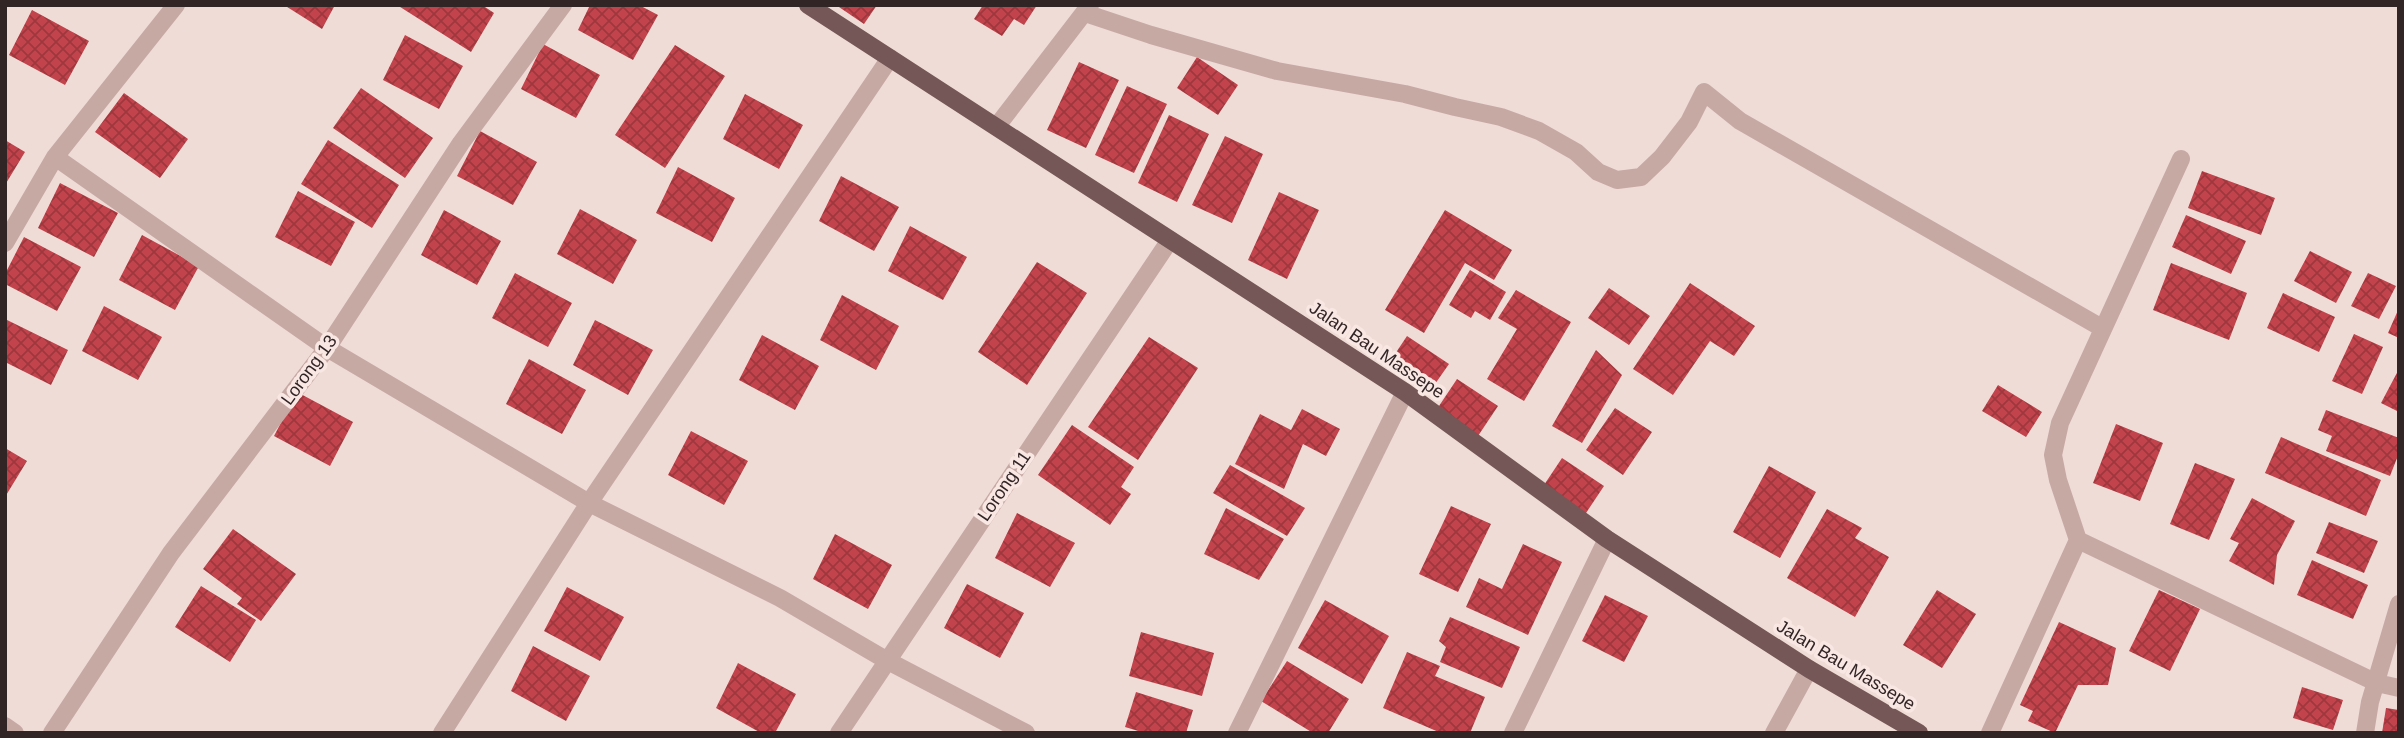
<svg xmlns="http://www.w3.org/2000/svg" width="2404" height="738" font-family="Helvetica,sans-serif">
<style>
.building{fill:url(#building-cross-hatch)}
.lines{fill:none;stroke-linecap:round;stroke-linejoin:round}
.street{stroke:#c7a9a4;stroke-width:18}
.primary{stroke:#745756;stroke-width:18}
.labels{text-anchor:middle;stroke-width:7;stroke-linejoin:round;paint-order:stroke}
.street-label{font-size:18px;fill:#322525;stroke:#f8e7e3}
</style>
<defs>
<pattern id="building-cross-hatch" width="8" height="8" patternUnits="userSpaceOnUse" patternTransform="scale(1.75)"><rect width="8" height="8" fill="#c2434b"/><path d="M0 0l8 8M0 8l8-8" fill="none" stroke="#9e383e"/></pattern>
</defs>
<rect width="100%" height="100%" fill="#f0dcd7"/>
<path class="building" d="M284 5H335L322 29Z
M397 5H482L494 13 471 52Z
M590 5H639L658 15 633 60 578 30Z
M836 5H877L864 24Z
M983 5H1037L1024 25 1014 19 1002 36 974 19Z
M32 10 89 41 65 85 9 55Z
M405 35 463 66 439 109 383 80Z
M543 44 600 75 576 118 521 89Z
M675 45 725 76 665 168 615 135Z
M1197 57 1238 85 1218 115 1177 88Z
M1079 62 1119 80 1086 148 1047 130Z
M1127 86 1167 104 1134 173 1095 155Z
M361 88 433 138 405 178 333 128Z
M124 93 188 139 160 178 95 132Z
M745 94 803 125 779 169 723 139Z
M1169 115 1209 134 1177 202 1138 183Z
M480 131 537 162 513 205 457 176Z
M1225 136 1263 154 1232 223 1192 205Z
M5 140 25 152 5 185Z
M328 140 399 185 372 228 301 184Z
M678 167 735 198 712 242 656 213Z
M2202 171 2275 198 2261 235 2188 208Z
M841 176 899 207 874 251 819 221Z
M60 183 118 213 94 257 38 228Z
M298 191 355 222 331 266 275 237Z
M1279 192 1319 210 1287 279 1248 260Z
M580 209 637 240 613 284 557 254Z
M444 210 501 241 477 285 421 255Z
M1445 210 1512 250 1494 280 1465 263 1424 333 1385 310Z
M2186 215 2246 241 2231 274 2172 247Z
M910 226 967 257 943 300 888 271Z
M142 235 199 266 175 310 119 280Z
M24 237 81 267 57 311 5 284V274Z
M2310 251 2352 272 2336 303 2294 281Z
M1037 262 1087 293 1027 385 978 352Z
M2171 263 2247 293 2229 340 2153 310Z
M1470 270 1506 292 1490 320 1475 311 1471 318 1449 305Z
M515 273 572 303 548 347 492 318Z
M2368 273 2396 286 2379 319 2351 306Z
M1690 283 1755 326 1734 356 1710 341 1673 395 1633 369Z
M1609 288 1650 316 1629 345 1588 318Z
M1516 290 1571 322 1524 401 1487 379 1517 329 1498 318Z
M2283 293 2335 317 2319 352 2267 328Z
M842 295 899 326 876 370 820 340Z
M104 306 162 337 138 380 82 351Z
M2399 308V338L2388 333Z
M5 319 68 350 51 385 5 362Z
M595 320 653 350 628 395 573 365Z
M2354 334 2383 347 2362 394 2332 381Z
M762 335 819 366 795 410 739 380Z
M1407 336 1449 364 1428 394 1387 366Z
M1149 337 1198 368 1138 460 1088 427Z
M1596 350 1622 375 1582 443 1552 426Z
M529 359 586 390 562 434 506 404Z
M2399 369V412L2381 403Z
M1457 379 1498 406 1478 436 1437 409Z
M1998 385 2042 412 2026 437 1982 411Z
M297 392 353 422 330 466 274 436Z
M1615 408 1652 432 1623 475 1586 450Z
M1302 409 1340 429 1326 456 1303 444 1284 489 1235 464 1260 414 1291 430Z
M2326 410 2399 438V453L2390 476 2326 451 2332 436 2318 430Z
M2116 424 2163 443 2140 501 2093 483Z
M1072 425 1134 467 1121 487 1131 494 1110 525 1038 475Z
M691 431 748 461 724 505 668 475Z
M2281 437 2381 480 2366 516 2265 473Z
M5 448 27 461 5 497Z
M1562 458 1604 486 1584 516 1542 488Z
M2195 463 2235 479 2209 540 2170 524Z
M1230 465 1305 508 1287 536 1213 493Z
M1769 466 1816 492 1780 558 1733 532Z
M2252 498 2295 521 2277 555 2274 585 2229 561 2239 543 2230 539Z
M1451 506 1491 524 1458 592 1419 574Z
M1226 508 1284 539 1259 580 1204 554Z
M1827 509 1862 528 1855 538 1889 557 1855 617 1787 578Z
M1017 513 1075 543 1050 587 995 558Z
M2329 522 2378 541 2364 573 2316 553Z
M233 529 296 574 261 621 237 604 242 598 203 569Z
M835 534 892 565 868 609 813 579Z
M1523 544 1562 562 1528 635 1466 607 1479 578 1502 589Z
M2312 560 2368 585 2353 619 2297 595Z
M967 584 1024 613 1000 658 944 628Z
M201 586 256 620 230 662 175 627Z
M567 587 624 617 600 661 544 631Z
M1937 590 1976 614 1942 668 1903 645Z
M2159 590 2200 609 2170 671 2129 651Z
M1605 595 1648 616 1624 662 1582 641Z
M1325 600 1389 636 1362 684 1298 648Z
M1450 617 1520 647 1502 688 1440 662 1446 647 1439 641Z
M2059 622 2116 648 2108 685H2078L2055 733 2028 721 2033 711 2020 705Z
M1141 632 1214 653 1202 696 1129 676Z
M533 646 590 676 566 721 511 691Z
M1407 652 1440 666 1435 676 1485 697 1470 733H1441L1383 708Z
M1287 661 1349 699 1328 733H1313L1261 701Z
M738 663 796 694 775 733H761L716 708Z
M2302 687 2343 700 2333 730 2293 718Z
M1136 692 1193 710 1186 733H1145L1125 727Z
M2386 708 2399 710V733H2382Z"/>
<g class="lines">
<path class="street" d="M1085 13 1151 35 1277 71 1405 94 1455 107 1501 117 1539 131 1576 152 1598 172 1617 180 1641 177 1662 157 1689 122 1704 92 1740 121 2102 328
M997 126 1090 5
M55 157 327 348 589 503 780 598 886 660 1026 733
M5 243 55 157 176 5
M2078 540 2377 683 2399 688
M5 726 15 733
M52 733 171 553 327 348 461 143 563 5
M442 733 589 503 890 58
M839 733 1170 240
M1237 733 1405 392
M1513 733 1607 539
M1774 733 1809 669
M1990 733 2078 540 2058 480 2053 455 2060 423 2181 159
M2365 733 2370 702 2399 604"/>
<path class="primary" d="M808 5 1405 392 1607 539 1809 669 1919 733"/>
</g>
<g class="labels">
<g class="street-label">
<text transform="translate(1377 350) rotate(34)" y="6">Jalan Bau Massepe</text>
<text transform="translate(309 370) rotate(-54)" y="6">Lorong 13</text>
<text transform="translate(1004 486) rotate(-56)" y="6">Lorong 11</text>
<text transform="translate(1846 665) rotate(31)" y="6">Jalan Bau Massepe</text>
</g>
</g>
<rect width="2404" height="738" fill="none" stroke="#322525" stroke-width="14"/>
</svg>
